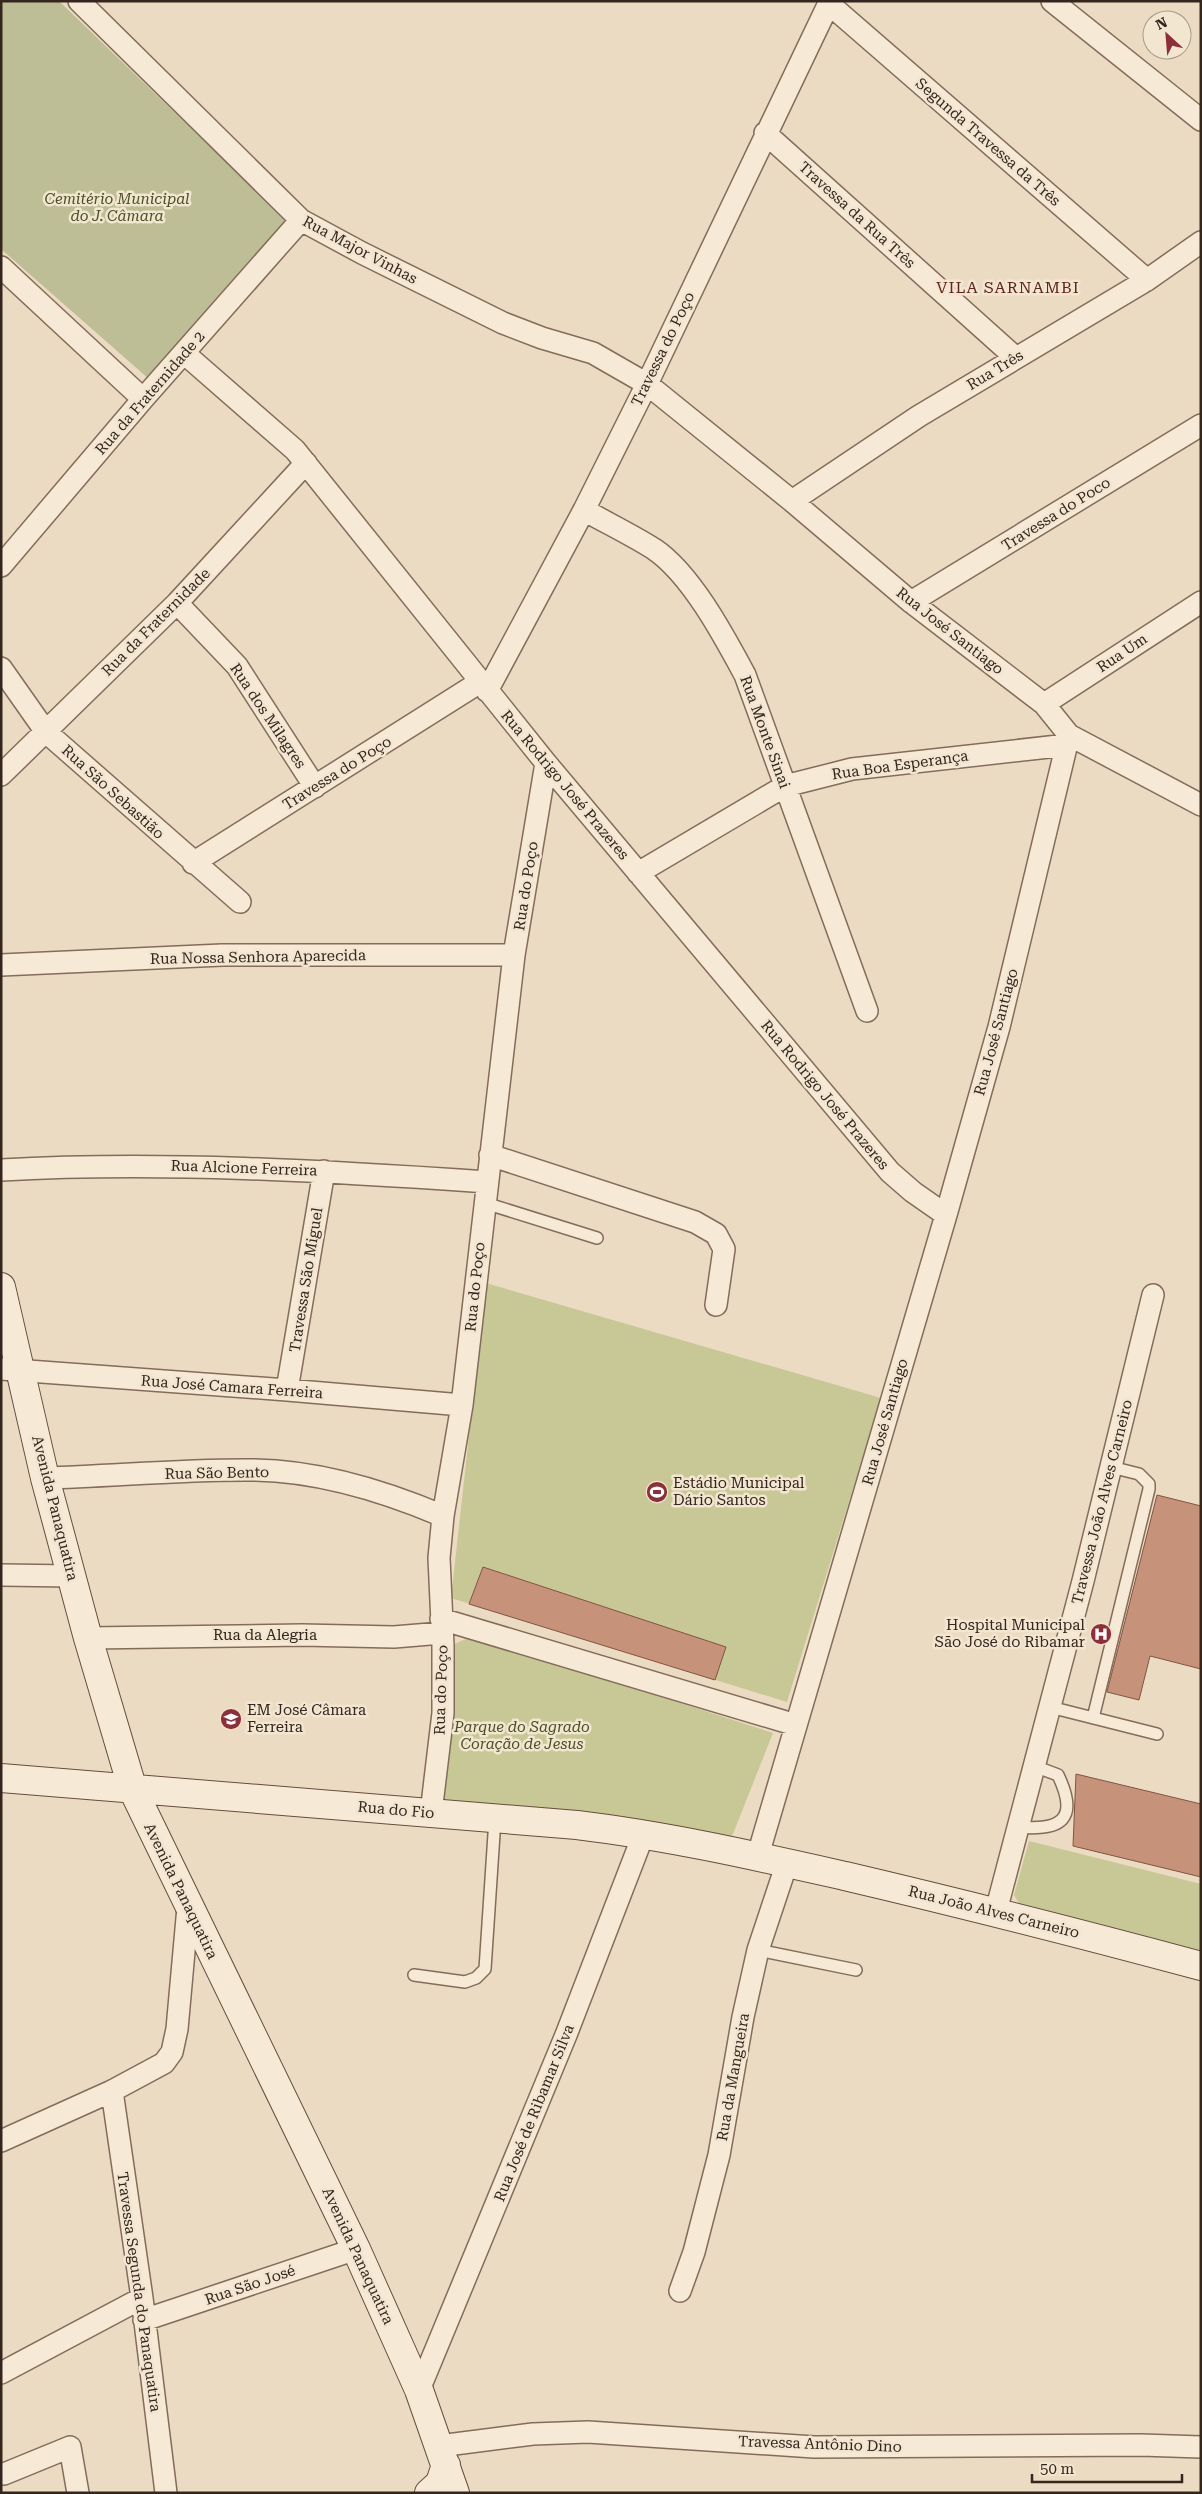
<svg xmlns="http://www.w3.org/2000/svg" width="1202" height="2494" font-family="'Roboto Serif',serif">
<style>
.green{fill:#c8c897}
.cemetery{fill:#bdbd96}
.building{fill:#c7927a;stroke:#815442}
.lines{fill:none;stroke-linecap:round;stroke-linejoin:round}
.lane-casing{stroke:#846c5b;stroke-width:14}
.street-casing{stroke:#846c5b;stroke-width:24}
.secondary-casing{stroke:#664d3e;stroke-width:30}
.lane{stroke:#f6e9d5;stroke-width:11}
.street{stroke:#f6e9d5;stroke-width:21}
.secondary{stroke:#f6e9d5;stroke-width:28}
.labels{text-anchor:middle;stroke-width:5;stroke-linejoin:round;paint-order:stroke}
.street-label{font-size:15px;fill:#34261e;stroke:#f3e6d1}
.park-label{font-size:15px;font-style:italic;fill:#4a5026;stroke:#f3e6d1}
.poi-label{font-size:15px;fill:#34261e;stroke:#f3e6d1;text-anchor:start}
.neighbourhood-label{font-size:16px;letter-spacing:1px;fill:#5e2620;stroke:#f3e6d1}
</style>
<rect width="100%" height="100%" fill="#ebdbc2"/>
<path class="green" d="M486 1283 881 1398 787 1702 451 1598Z
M468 1638H479L773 1733 733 1834 729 1838 442 1809 452 1645Z
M1029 1841 1201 1884V1954L1021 1907 1014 1895Z"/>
<path class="cemetery" d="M1 1H59L287 221 149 379 1 249Z"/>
<path class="building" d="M1157 1495 1201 1506V1669L1150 1656 1139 1700 1107 1692Z
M483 1567 726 1647 715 1680 469 1604Z
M1076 1774 1201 1804V1877L1073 1846Z"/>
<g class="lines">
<g class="lane-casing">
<path id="lane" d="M485 1203 597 1238
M1050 1707 1157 1734
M1093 1718 1149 1489V1484L1139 1474 1111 1467
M1018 1827C1062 1831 1079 1819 1058 1775L1034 1766
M758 1950 856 1970
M414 1975 465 1982 476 1978 485 1969 495 1819"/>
</g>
<g class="street-casing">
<path id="street" d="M79 1 301 220 362 253 503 323 542 338 593 353 647 384 792 501 911 602 1044 704 1069 735 999 1027 946 1215 758 1855
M1052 1 1201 120
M828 3 1147 280
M765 133 1016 358
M1 267 143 399
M185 354 295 450 546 763 890 1172 913 1192 946 1215
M792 501 919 416 1147 280 1201 242
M584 510C607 523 632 535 654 549 691 574 724 636 745 675L867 1011
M1 566 143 399 301 220
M911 602 1201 425
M177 603 237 666 315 787
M1 668 46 732 240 902
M487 691 584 510 647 384 830 1
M1044 704 1201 602
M1069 735 1201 805
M1 775 177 603 306 463
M193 863 480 682
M638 873 785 786 852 769 1067 745
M1 965 222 955H514
M490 1155 695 1222 716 1234 724 1249 716 1305
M1 1170C163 1161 325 1171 487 1182
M1 1369 287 1390 462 1405
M287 1390 324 1171
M45 1478C115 1476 186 1469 255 1470 319 1471 384 1491 443 1516
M1 1575 72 1576
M441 1619 796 1725
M88 1638 302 1635 394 1637 442 1633
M431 1813 443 1713V1645L439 1558 443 1516 462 1405 514 955 546 763
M996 1911 1083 1581 1153 1295
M112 2091 142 2298 166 2493
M1 2141 112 2091 164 2063 172 2052 177 2029 188 1907
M680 2291 694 2252 719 2155 743 2017 758 1950 787 1863
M144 2320 356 2249
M1 2373 142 2298
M419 2390 566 2035 644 1833
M439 2446 533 2434 588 2432 814 2447 1141 2445 1201 2447
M4 2474 70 2447 78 2493"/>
</g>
<g class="secondary-casing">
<path id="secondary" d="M1 1287 45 1478 88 1638 133 1790 356 2249 419 2390 455 2493
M1 1778 577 1825C668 1836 756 1856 845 1876 964 1904 1082 1934 1201 1966
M429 2493 440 2483 446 2465"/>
</g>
<use href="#lane" class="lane"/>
<use href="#street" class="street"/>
<use href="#secondary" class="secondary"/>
</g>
<defs>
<g id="stadium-disc" transform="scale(1.125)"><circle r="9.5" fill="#8f2e39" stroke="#f3e6d1"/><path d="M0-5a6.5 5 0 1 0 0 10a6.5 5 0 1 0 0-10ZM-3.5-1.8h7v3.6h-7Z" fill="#fff"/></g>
<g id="hospital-disc" transform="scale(1.125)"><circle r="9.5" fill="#8f2e39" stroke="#f3e6d1"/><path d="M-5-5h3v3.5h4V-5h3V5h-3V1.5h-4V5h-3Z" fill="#fff"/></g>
<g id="school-disc" transform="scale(1.125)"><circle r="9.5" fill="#8f2e39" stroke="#f3e6d1"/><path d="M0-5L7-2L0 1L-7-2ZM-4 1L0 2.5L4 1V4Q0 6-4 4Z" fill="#fff"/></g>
</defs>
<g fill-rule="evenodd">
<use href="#stadium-disc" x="657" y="1492"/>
<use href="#hospital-disc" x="1101" y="1634"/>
<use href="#school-disc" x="231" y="1719"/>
</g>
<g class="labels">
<g class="street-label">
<text transform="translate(988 142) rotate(41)" y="5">Segunda Travessa da Três</text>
<text transform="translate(857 215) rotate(42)" y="5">Travessa da Rua Três</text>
<text transform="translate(360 250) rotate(28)" y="5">Rua Major Vinhas</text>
<text transform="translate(663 349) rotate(-64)" y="5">Travessa do Poço</text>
<text transform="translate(995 370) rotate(-31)" y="5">Rua Três</text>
<text transform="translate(150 393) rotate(-49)" y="5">Rua da Fraternidade 2</text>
<text transform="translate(1056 514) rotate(-32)" y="5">Travessa do Poco</text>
<text transform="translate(156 622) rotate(-45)" y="5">Rua da Fraternidade</text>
<text transform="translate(950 631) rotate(38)" y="5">Rua José Santiago</text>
<text transform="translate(1122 653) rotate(-34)" y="5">Rua Um</text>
<text transform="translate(268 716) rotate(56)" y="5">Rua dos Milagres</text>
<text transform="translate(765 732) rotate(70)" y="5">Rua Monte Sinai</text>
<text transform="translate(900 765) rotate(-8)" y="5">Rua Boa Esperança</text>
<text transform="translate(337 773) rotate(-32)" y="5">Travessa do Poço</text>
<text transform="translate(565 785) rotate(50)" y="5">Rua Rodrigo José Prazeres</text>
<text transform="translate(113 792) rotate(42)" y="5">Rua São Sebastião</text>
<text transform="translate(526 886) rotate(-81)" y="5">Rua do Poço</text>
<text transform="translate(258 957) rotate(-1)" y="5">Rua Nossa Senhora Aparecida</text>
<text transform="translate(996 1032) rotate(-75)" y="5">Rua José Santiago</text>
<text transform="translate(825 1095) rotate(50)" y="5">Rua Rodrigo José Prazeres</text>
<text transform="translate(244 1168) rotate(2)" y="5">Rua Alcione Ferreira</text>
<text transform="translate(306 1280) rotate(-81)" y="5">Travessa São Miguel</text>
<text transform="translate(475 1287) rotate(-84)" y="5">Rua do Poço</text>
<text transform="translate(232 1387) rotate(4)" y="5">Rua José Camara Ferreira</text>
<text transform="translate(885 1422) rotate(-74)" y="5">Rua José Santiago</text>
<text transform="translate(217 1473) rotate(-1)" y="5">Rua São Bento</text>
<text transform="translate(1102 1502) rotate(-76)" y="5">Travessa João Alves Carneiro</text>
<text transform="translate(55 1508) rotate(76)" y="5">Avenida Panaquatira</text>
<text x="265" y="1640">Rua da Alegria</text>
<text transform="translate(441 1690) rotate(-88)" y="5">Rua do Poço</text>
<text transform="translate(396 1810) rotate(5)" y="5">Rua do Fio</text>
<text transform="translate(181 1891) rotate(64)" y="5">Avenida Panaquatira</text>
<text transform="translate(994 1912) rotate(14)" y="5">Rua João Alves Carneiro</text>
<text transform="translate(733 2077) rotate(-80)" y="5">Rua da Mangueira</text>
<text transform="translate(534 2113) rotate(-68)" y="5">Rua José de Ribamar Silva</text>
<text transform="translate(358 2256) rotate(65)" y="5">Avenida Panaquatira</text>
<text transform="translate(250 2285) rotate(-19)" y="5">Rua São José</text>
<text transform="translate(139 2292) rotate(82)" y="5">Travessa Segunda do Panaquatira</text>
<text transform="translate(820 2444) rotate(2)" y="5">Travessa Antônio Dino</text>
</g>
<g class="park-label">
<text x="117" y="204">Cemitério Municipal<tspan x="117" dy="17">do J. Câmara</tspan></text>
<text x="522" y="1732">Parque do Sagrado<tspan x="522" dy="17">Coração de Jesus</tspan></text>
</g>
<g class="poi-label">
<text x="673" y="1488">Estádio Municipal<tspan x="673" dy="17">Dário Santos</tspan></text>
<text x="1085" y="1630" text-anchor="end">Hospital Municipal<tspan x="1085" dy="17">São José do Ribamar</tspan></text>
<text x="247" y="1715">EM José Câmara<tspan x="247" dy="17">Ferreira</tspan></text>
</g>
<g class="neighbourhood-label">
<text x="1008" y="293">VILA SARNAMBI</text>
</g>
</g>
<rect width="1202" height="2494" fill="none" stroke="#34261e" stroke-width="5"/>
<g transform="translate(1167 35) rotate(334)"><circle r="24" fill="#f3e6d1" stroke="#a79989"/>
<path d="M0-4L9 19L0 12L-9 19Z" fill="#8f2e39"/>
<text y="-8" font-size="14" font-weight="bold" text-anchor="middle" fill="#34261e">N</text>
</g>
<path d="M1032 2474v8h150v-8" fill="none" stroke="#34261e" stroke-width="2.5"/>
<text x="1040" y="2474" font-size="15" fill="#34261e" stroke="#f3e6d1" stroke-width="4" paint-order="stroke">50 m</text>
</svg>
